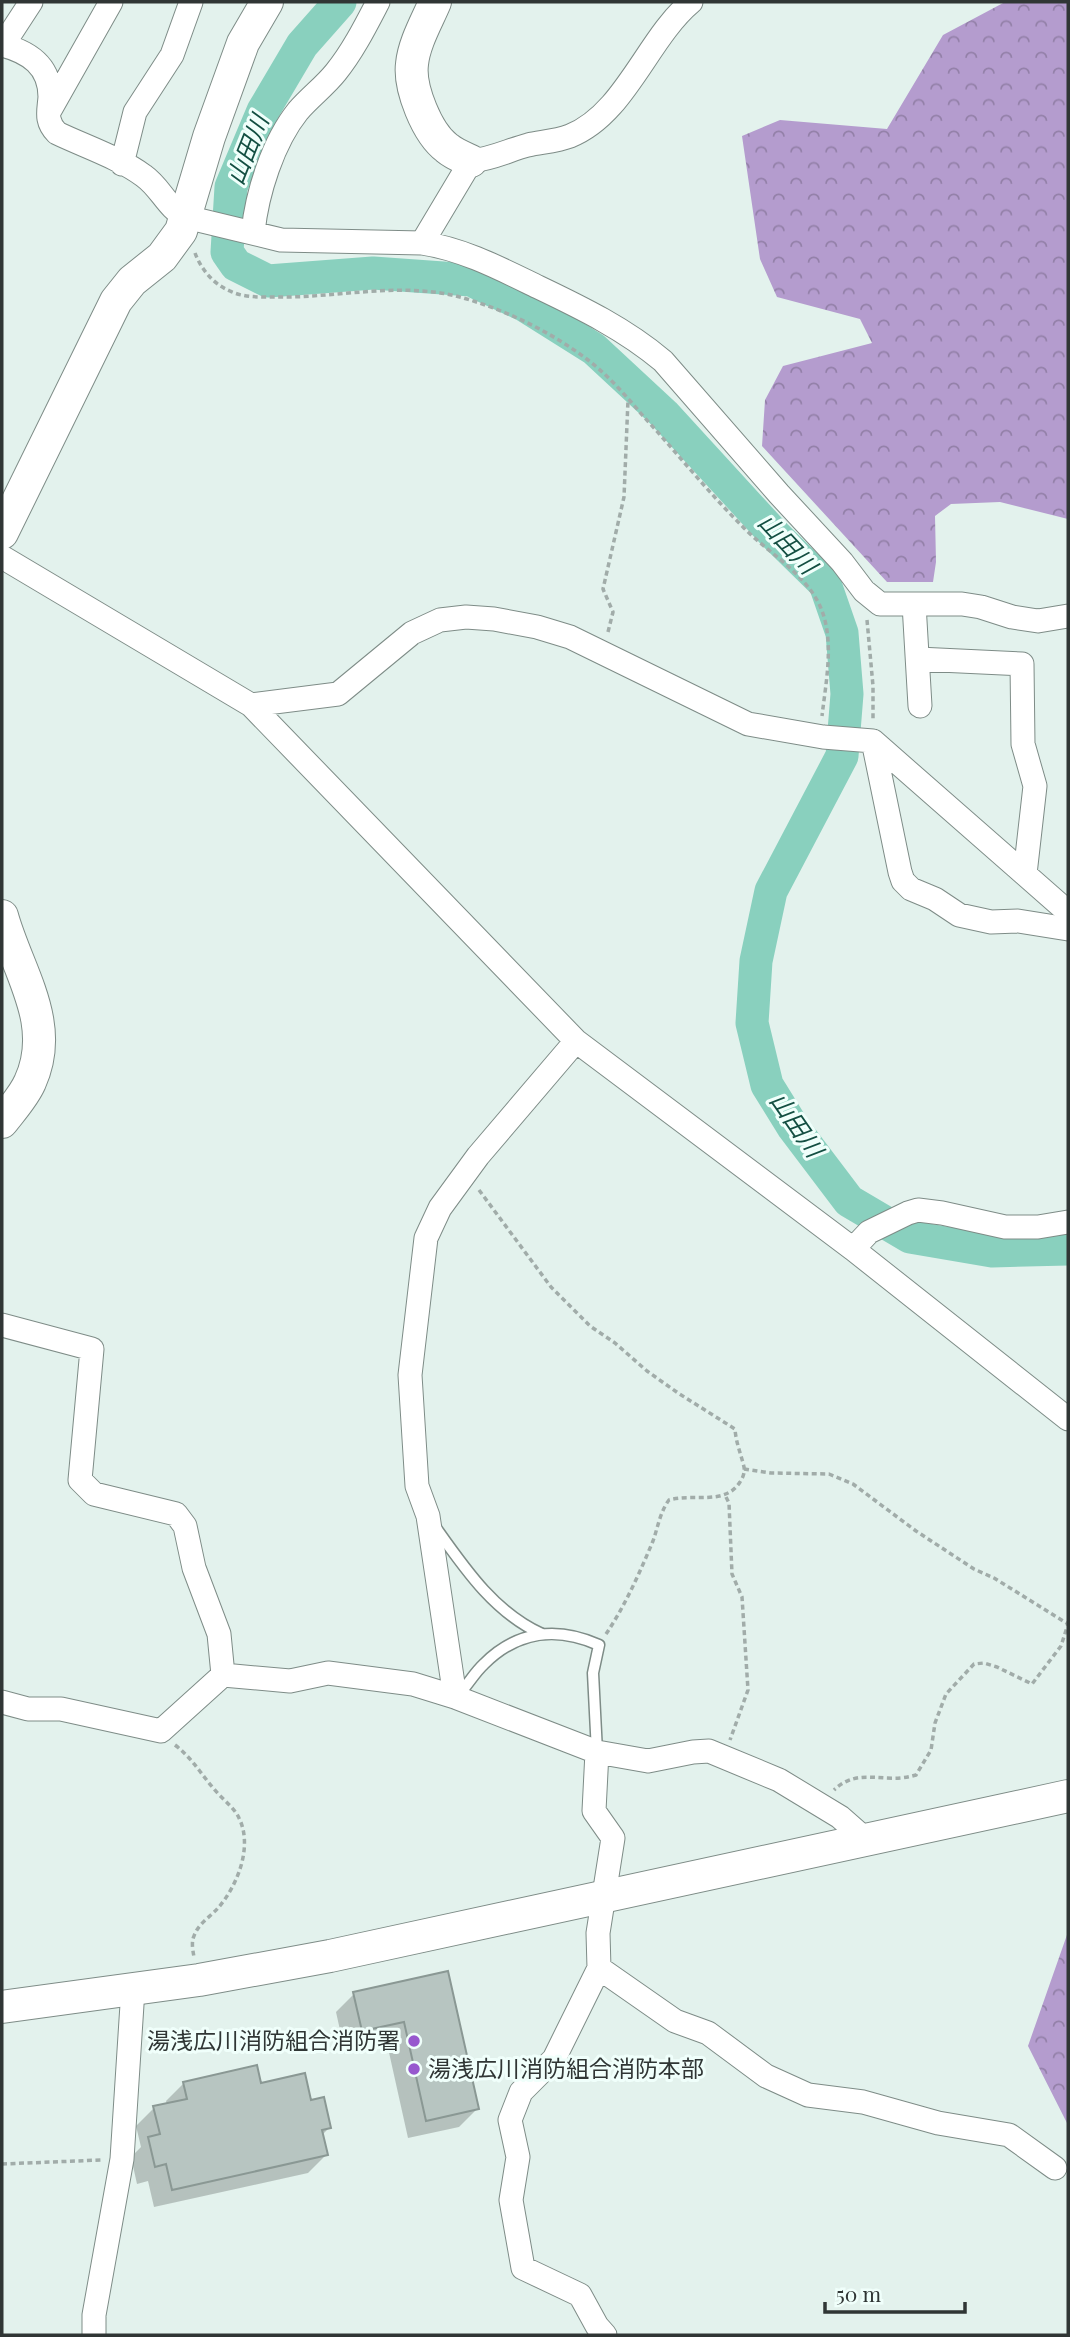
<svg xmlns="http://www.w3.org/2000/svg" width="1070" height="2337" font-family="'Playfair Display','Noto Sans JP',serif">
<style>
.forest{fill:url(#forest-crowns)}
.shadow{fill:#0003}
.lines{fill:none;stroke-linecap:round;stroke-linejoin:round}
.river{stroke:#89d0be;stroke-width:33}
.building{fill:#b7c5c1;stroke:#8a9894;stroke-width:2}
.lane-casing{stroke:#7e8c87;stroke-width:13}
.street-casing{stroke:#7e8c87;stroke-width:25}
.secondary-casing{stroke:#7e8c87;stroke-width:34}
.path{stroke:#a1aca9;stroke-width:3.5;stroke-dasharray:5 3.5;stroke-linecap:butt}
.lane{stroke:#fff;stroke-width:10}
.street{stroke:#fff;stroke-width:23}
.secondary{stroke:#fff;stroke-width:32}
.poi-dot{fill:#9758ce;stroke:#f0fffb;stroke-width:2.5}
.labels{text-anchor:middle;stroke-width:6;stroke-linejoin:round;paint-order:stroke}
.poi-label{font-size:23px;fill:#303635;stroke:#f0fffb;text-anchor:end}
.water-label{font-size:24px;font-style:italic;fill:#134f42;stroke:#f0fffb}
</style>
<defs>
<pattern id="forest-crowns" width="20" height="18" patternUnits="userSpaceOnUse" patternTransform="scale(1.75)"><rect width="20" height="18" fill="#b49cce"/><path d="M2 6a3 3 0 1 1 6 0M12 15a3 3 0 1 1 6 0" fill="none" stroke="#9380a8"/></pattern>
</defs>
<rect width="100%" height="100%" fill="#e3f2ed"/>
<path class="forest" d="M1005 2H1068V519L1000 502 951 504 935 516 936 562 933 582H887L762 446 765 400 783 366 872 343 860 319 777 297 760 259 742 136 780 120 887 129 943 35Z
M1068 1932V2125L1028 2046Z"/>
<path class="shadow" d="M447 1973 477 2109 459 2127 408 2138 386 2039 344 2048 336 2012 354 1994Z
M184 2083 260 2085 309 2103 329 2128 322 2135 326 2155 308 2173 154 2207 148 2181 137 2184 131 2157 141 2147 136 2126 154 2108 167 2105 166 2101Z"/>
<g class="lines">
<path class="river" d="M340 2 302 45 263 111 231 187 227 252 236 265 268 281 373 273 471 280 524 305 594 349 664 414 774 534 825 584 842 633 847 694 842 756 771 891 756 961 752 1023 767 1085 793 1127 849 1201 910 1237 992 1251 1068 1249"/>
</g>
<path class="building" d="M448 1971 479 2109 426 2121 404 2022 362 2031 353 1992Z
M257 2065 261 2083 305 2073 311 2100 324 2097 331 2128 322 2130 328 2155 172 2190 166 2164 155 2167 148 2137 160 2134 153 2106 187 2099 183 2082Z"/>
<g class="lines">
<g class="lane-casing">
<path id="lane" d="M436 1528C465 1569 495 1613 542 1634
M456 1697C467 1687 473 1674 484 1664 517 1631 557 1626 599 1645L593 1673 597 1752"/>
</g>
<g class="street-casing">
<path id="street" d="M2 45C29 52 50 66 50 97 49 111 45 121 57 133 84 146 120 158 144 176 161 188 167 208 186 217L281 240 422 243C463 249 501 269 538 287 582 308 625 329 663 361L779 494 842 562 864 591 880 604H962L981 607 1012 617 1038 621 1068 616
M3 45 31 2
M50 110 111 2
M122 164 135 112 172 55 191 2
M253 232C257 193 273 142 298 111 310 97 325 86 336 72 353 51 366 25 378 2
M422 243 471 161C492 159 509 150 528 145 542 142 557 141 570 136 625 114 647 39 691 2
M2 557 251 705 576 1041 853 1249 1068 1419
M914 604 920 706
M918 659 1022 664 1023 744 1035 786 1025 874
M251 705 338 694 412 633 440 620 466 617 494 619 537 627 570 637 748 724 823 737 873 741 1068 912
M873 741 900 872 903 881 911 889 935 899 959 915 991 922 1018 921 1068 929
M853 1249 869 1232 908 1213 918 1210 942 1213 1005 1227H1038L1068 1222
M2 1325 92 1349 80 1480 94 1494 176 1514 185 1526 194 1568 219 1634 223 1675
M455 1697 428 1516 417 1486 410 1375 426 1238 440 1208 478 1156 576 1041
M2 1702 28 1709H61L161 1731 223 1675 290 1681 328 1673 413 1684 455 1697 597 1752 648 1761 693 1752 709 1751 779 1780 840 1817 865 1839
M597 1752 594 1811 613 1838 598 1933 599 1968 554 2059 521 2092 510 2120 518 2157 511 2200 523 2268 580 2295 597 2326 605 2335
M599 1968 675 2021 708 2033 766 2076 808 2095 863 2102 938 2123 1009 2135 1055 2168
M94 2335V2315L122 2159 133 1989"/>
</g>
<g class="secondary-casing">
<path id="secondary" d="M435 2C427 21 414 43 412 64 409 88 427 133 447 148 454 154 462 157 471 161
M2 533 116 301 132 281 162 257 181 231 209 137 243 43 267 2
M2 916C17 971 57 1023 30 1082 24 1096 12 1109 2 1122
M2 2007 199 1980 330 1956 1068 1796"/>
</g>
<path class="path" d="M195 253C201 269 213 284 230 291 244 298 261 297 277 297 336 298 397 282 456 296 502 308 550 331 588 360 609 376 627 397 644 417 677 453 708 492 743 527 767 552 805 573 820 606 835 639 826 681 822 716
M867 620 873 686V721
M608 632 613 612 603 589 624 497 628 400
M479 1190 551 1287 590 1326 615 1343 647 1371 678 1393 735 1429C736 1443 741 1454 744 1467 745 1472 743 1478 740 1482 725 1506 693 1493 669 1500 660 1512 658 1527 653 1541 640 1572 625 1606 606 1634
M744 1469 771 1473 829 1474 853 1484 916 1531 974 1569 994 1578 1068 1624 1061 1646 1032 1684 997 1667 984 1663 974 1664 946 1694 935 1723 931 1750 916 1775C884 1785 859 1766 834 1790
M726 1497 729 1503 732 1574 742 1597 748 1690 730 1740
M175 1745C192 1758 201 1774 214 1789 222 1799 234 1807 239 1818 253 1846 238 1885 218 1908 210 1917 198 1924 194 1936 191 1942 193 1951 194 1957
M2 2164 101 2160"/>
<use href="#lane" class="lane"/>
<use href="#street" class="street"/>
<use href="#secondary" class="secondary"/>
</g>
<g class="poi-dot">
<circle cx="414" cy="2041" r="7"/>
<circle cx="414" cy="2069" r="7"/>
</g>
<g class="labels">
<g class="poi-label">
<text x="400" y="2049">湯浅広川消防組合消防署</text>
<text x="428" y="2077" text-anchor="start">湯浅広川消防組合消防本部</text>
</g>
<g class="water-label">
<text transform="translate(248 150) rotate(-68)" y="8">山田川</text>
<text transform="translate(787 544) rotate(47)" y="8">山田川</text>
<text transform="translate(796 1125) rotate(55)" y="8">山田川</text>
</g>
</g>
<rect width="1070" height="2337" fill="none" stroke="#303635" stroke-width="7"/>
<path d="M825 2302v10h140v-10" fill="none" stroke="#303635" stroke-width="3.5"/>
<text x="836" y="2302" font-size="21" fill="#303635" stroke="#f0fffb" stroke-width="5" paint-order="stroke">50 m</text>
</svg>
